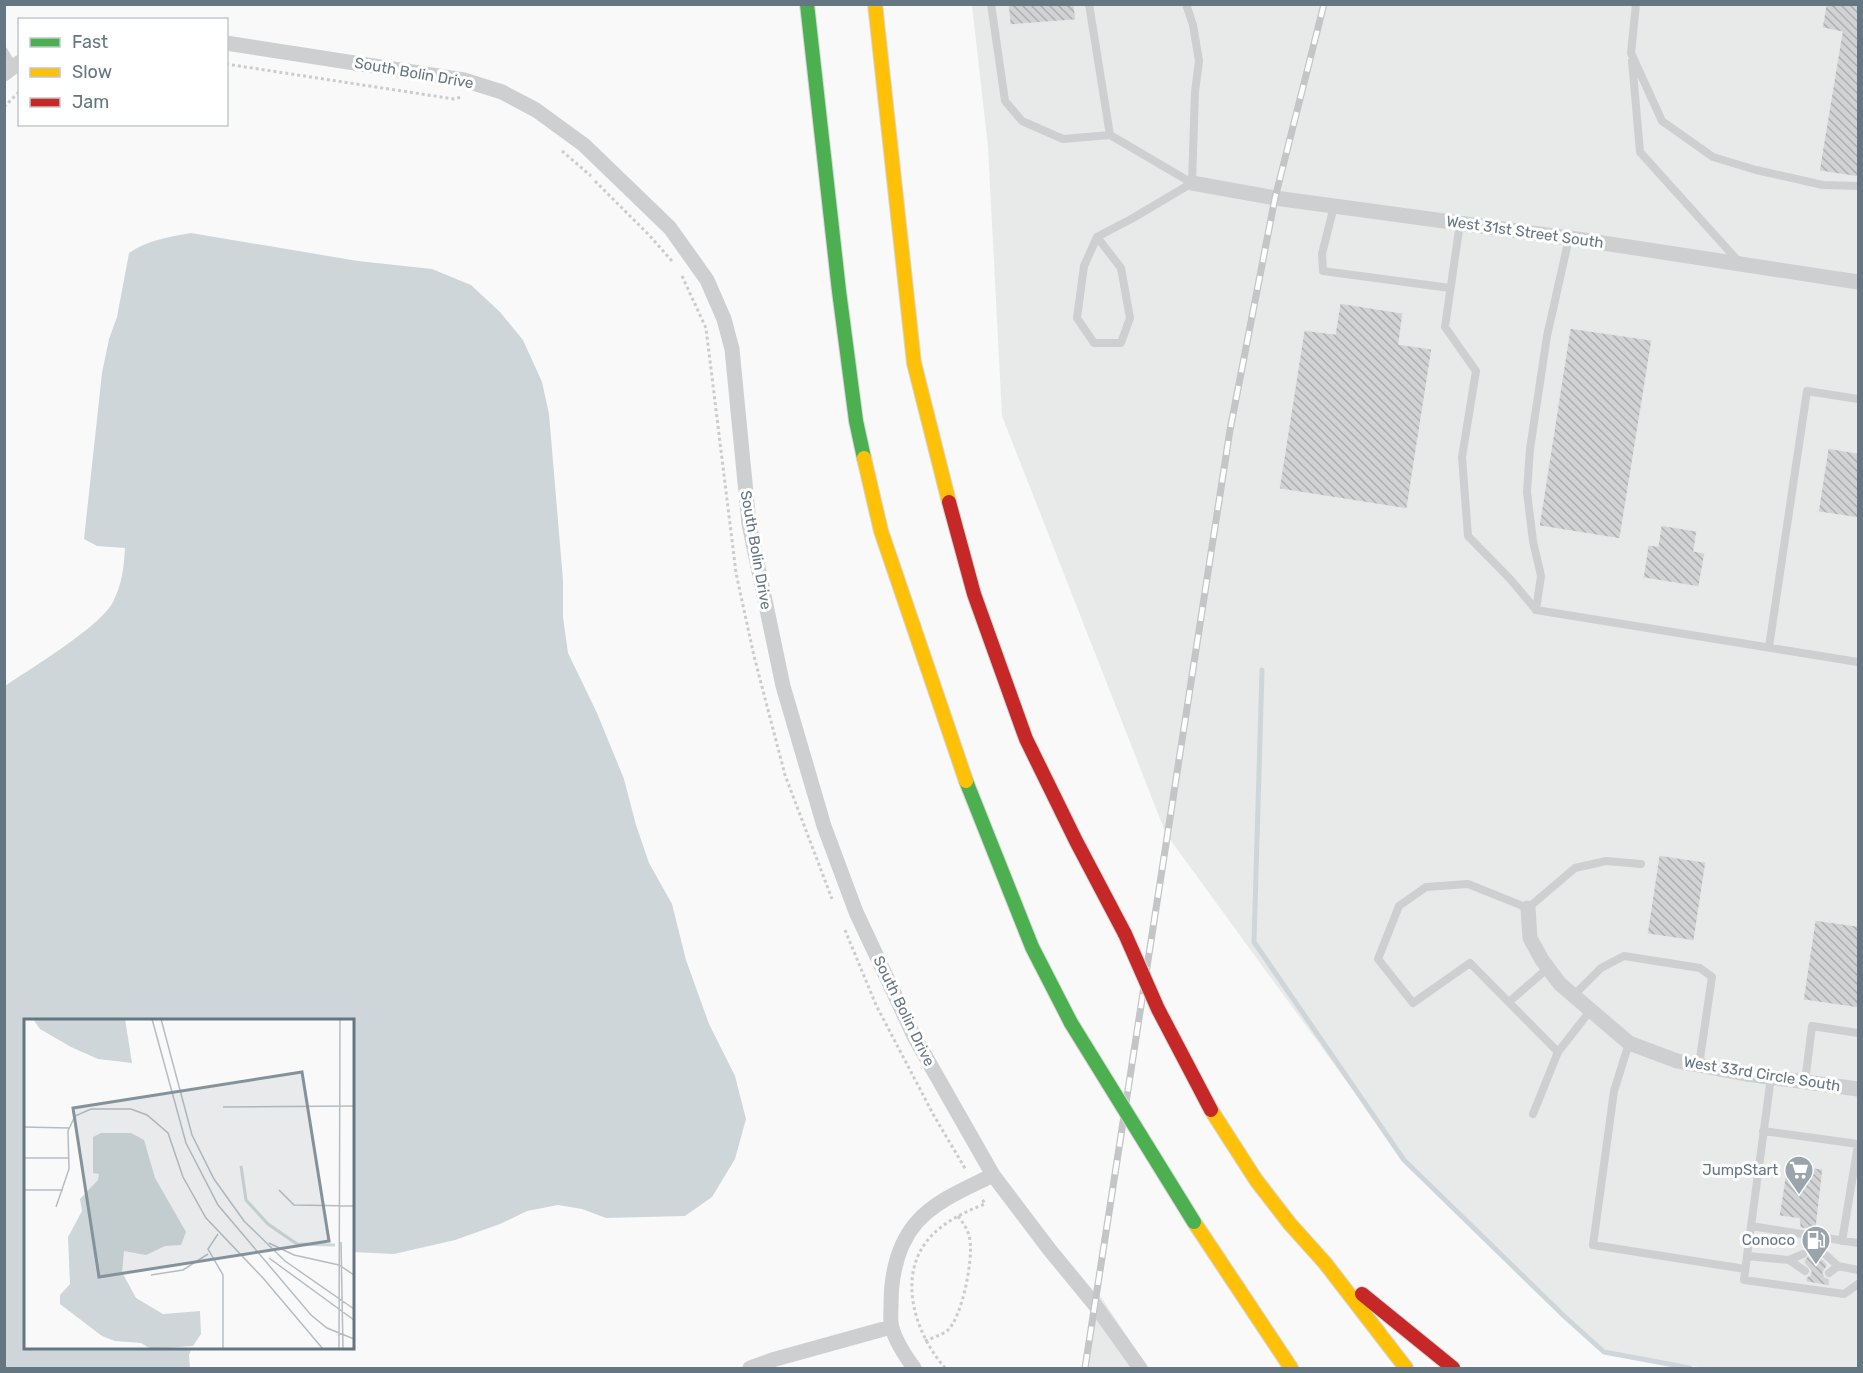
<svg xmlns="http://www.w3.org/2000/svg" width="1863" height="1373" font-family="Rubik,sans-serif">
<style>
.built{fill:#e8e9e9}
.water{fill:#ced6d9}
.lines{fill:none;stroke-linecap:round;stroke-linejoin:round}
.stream{stroke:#ced6d9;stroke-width:5}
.building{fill:url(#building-back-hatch);stroke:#e8e8e8;stroke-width:1.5}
.fast-casing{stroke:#d5d6d6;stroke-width:16}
.slow-casing{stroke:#d5d6d6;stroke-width:16}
.jam-casing{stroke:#d5d6d6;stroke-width:16}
.path{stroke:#cbcccd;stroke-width:3;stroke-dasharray:3 3;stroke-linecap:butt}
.lane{stroke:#cecfd0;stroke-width:8}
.street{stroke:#cecfd0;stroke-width:15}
.fast{stroke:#4caf50;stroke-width:14}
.slow{stroke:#ffc107;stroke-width:14}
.jam{stroke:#c62828;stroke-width:14}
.rail-casing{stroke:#c3c5c6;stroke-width:7}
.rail{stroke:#fff;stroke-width:4.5;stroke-dasharray:14;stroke-linecap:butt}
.fast-bridge-casing{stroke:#d5d6d6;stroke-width:16;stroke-linecap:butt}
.jam-bridge-casing{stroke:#d5d6d6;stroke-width:16;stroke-linecap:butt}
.fast-bridge{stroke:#4caf50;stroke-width:14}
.jam-bridge{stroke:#c62828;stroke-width:14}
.labels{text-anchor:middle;stroke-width:6;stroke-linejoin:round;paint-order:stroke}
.street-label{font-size:15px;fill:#657683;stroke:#fff}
.poi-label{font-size:15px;fill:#657683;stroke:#fff;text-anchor:end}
.inset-river{fill:none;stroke:#ced6d9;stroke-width:3}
.inset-road{fill:none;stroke:#b5bdc3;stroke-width:1.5}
.view{fill:#84929c;fill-opacity:0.15;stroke:#84929c;stroke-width:3}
.inset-edge{fill:none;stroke:#657683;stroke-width:3}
</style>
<defs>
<pattern id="building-back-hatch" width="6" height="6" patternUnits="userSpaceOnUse" patternTransform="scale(1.5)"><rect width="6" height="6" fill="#d0d2d3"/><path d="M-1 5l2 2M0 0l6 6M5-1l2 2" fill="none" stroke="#acafb1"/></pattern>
</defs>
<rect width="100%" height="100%" fill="#f9f9f9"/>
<path class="built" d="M972 5H1858V1368H1706L1604 1352 1564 1316 1404 1160 1166 834 1002 416 988 147Z
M1097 1291 1148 1368H1085Z"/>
<path class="water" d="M191 233 358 261 432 269 471 285 500 312 523 340 542 382 549 414 563 580V617L568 653 597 713 624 779 636 825 649 863 672 904 686 960 709 1024 735 1076 746 1119 735 1159 712 1197 685 1216 606 1218 582 1209 558 1205 527 1211 500 1224 455 1240 394 1254 353 1252 352 1020H26V1348H192L189 1355 190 1368H5V686C30 669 100 627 113 602 122 584 124 567 125 548L97 546 84 539 102 373 109 339 117 317 129 253C148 240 168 237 191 233Z"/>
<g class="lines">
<path class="stream" d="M1262 670 1254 942 1404 1160 1564 1316 1604 1352 1690 1368"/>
</g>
<path class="building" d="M1008 4H1074L1076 20 1010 25Z
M1826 4H1858V177L1819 171 1842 32 1822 28Z
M1340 303 1403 313 1399 344 1432 349 1407 509 1279 489 1304 330 1335 334Z
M1570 328 1652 340 1620 539 1539 526Z
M1828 448 1858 453V518L1818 512Z
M1661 525 1697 531 1694 551 1705 553 1699 587 1643 578 1648 545 1658 546Z
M1659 855 1706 862 1694 941 1647 934Z
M1815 920 1858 926V1008L1803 1000Z
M1787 1164 1823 1169 1816 1230 1800 1228 1799 1219 1779 1216Z
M1802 1240 1826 1245V1250L1822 1252 1821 1257 1828 1265 1823 1273 1825 1277 1829 1279 1830 1286 1806 1282V1277L1810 1275 1811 1271 1804 1263V1260L1809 1254 1807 1250 1803 1248Z"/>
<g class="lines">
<g class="fast-casing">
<path id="fast" d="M807 4 839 291 856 421 864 458
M966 781 1032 947 1071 1023"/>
</g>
<g class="slow-casing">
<path id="slow" d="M875 4 914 363 949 502
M864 458 881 531 966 781
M1211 1110 1256 1180 1290 1224 1325 1263 1406 1368
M1194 1222 1291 1368"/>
</g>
<g class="jam-casing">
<path id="jam" d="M949 502 974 594 1026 739 1076 841 1125 934
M1362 1294 1453 1368"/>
</g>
<path class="path" d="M226 64 454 99 461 97
M4 107 20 91
M562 151 591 176
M595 181 650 236 672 261
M682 276 706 328 736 573 754 656 785 775 832 899
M845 930 876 1005 933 1114 966 1170
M925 1341C932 1338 941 1335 947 1331 962 1318 973 1261 970 1241 969 1231 964 1224 958 1216
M945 1368C912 1330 893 1265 940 1228 954 1217 969 1210 985 1204L981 1197"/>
<path class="lane" d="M991 4 1005 101 1022 121 1063 139 1110 135 1192 183
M1089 4 1110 135
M1186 4 1193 25 1199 61 1195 92 1192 183
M1636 4 1631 53 1662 121 1713 157 1756 170 1823 185 1858 186
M4 51 13 66
M1632 61 1640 152 1739 262
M1334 206 1322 254 1323 271 1450 288
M1460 223 1445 327 1476 371 1462 457 1468 536 1511 580 1536 610 1858 662
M1097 237 1121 268 1130 318 1121 343H1094L1077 318 1084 266 1097 237 1133 218 1192 183
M1536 610 1541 576 1533 541 1527 492 1530 449 1547 336 1569 238
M1769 647 1807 391 1858 399
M1573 996 1601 968 1624 956 1700 968 1712 977 1699 1065
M1509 1002 1548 968
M1590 1011 1558 1052 1470 963 1413 1003 1378 959 1399 906 1426 887 1468 884 1528 908 1575 868 1606 861 1641 864
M1629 1043 1614 1091 1593 1245 1745 1269
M1771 1077 1747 1256 1789 1260
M1805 1082 1812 1026 1858 1033
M1533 1114 1558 1052
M1763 1131 1858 1144
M1751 1226 1858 1243
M1842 1241 1858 1145
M1803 1254 1789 1260 1805 1271
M1747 1256 1744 1280 1844 1294 1858 1284
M1827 1256 1838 1266 1829 1273
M1838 1266 1858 1270"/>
<path class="street" d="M226 43 464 80 502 92 536 110 584 145 670 228 707 280 724 319 732 349 749 524 783 686 824 826 856 912 915 1038 993 1175 1049 1249 1095 1305 1140 1368
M4 74 20 62
M1192 183 1275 198 1577 239 1858 282
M1528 908 1530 938 1542 960 1560 984 1629 1043 1677 1061 1746 1074 1858 1089
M750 1368 772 1360 891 1327
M914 1368C906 1357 896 1342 892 1328 890 1322 891 1312 891 1305 891 1276 896 1247 916 1223 936 1200 967 1188 993 1175"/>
<use href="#fast" class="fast"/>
<use href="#slow" class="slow"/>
<use href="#jam" class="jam"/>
<g class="rail-casing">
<path id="rail" d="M1085 1368 1230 430 1275 198 1324 4"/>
</g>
<use href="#rail" class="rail"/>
<g class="fast-bridge-casing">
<path id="fast-bridge" d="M1071 1023 1194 1222"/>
</g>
<g class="jam-bridge-casing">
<path id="jam-bridge" d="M1125 934 1158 1009 1211 1110"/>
</g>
<use href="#fast-bridge" class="fast-bridge"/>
<use href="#jam-bridge" class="jam-bridge"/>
</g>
<defs>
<g id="supermarket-pin" transform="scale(1.5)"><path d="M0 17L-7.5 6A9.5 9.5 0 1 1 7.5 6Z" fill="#99a4ac" stroke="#fff"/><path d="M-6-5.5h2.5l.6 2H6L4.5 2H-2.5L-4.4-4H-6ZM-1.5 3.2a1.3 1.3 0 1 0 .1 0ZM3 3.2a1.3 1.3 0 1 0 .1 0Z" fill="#fff"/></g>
<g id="fuel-pin" transform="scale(1.5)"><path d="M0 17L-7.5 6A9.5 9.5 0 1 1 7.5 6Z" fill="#99a4ac" stroke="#fff"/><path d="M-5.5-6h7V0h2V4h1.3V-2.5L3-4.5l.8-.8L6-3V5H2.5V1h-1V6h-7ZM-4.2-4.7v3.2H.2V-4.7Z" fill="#fff"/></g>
</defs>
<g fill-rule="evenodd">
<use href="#supermarket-pin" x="1799" y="1170"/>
<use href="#fuel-pin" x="1816" y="1240"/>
</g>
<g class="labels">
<g class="street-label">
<text transform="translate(414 73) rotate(10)" y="5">South Bolin Drive</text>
<text transform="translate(1525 232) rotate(8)" y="5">West 31st Street South</text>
<text transform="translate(756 550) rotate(80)" y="5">South Bolin Drive</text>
<text transform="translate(904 1011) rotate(64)" y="5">South Bolin Drive</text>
<text transform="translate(1762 1074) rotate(9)" y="5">West 33rd Circle South</text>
</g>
<g class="poi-label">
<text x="1778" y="1175">JumpStart</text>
<text x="1795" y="1245">Conoco</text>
</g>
</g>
<g transform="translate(24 1019)">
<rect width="330" height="330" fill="#f9f9f9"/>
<path d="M9 0H101L108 44 74 40 47 28 16 10ZM77 114H107L120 121 131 159 162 213 157 226 141 227 122 236 100 232 98 253 112 279 139 295 176 292 177 315 169 327 127 330 117 324 91 322 78 317 36 285V276L46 265 44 218 58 192 56 180 74 161 75 155 69 154V118Z" fill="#ced6d9"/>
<path class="inset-river" d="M217 147 222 181 244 205 273 225 311 226"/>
<path class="inset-road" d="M128 0 162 124 194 186 287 296 303 309 330 320M137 0 168 116 190 160 220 202 261 242 330 290M199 88 330 87M0 108 45 109M0 139H45M0 171H39M255 171 270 186 330 187M32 188 45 150 44 112 51 97 67 90H107L123 96 144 114 159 158 182 199 239 259 299 330M194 215 184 230 199 256V330M317 223 319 330M245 224 270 236 315 246 330 256M245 239 330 301M127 256 159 251 184 235M315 330 316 0"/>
<path class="view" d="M278 53 305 222 75 258 49 89Z"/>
<rect width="330" height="330" class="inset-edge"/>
</g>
<rect width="1863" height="1373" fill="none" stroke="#657683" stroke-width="12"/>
<rect x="18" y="18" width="210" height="108" fill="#ffffff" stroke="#c1c8cd" stroke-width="1.5"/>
<rect x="30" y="38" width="30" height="9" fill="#4caf50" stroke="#c1c8cd" stroke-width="1.5"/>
<text x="72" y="48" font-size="18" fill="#657683">Fast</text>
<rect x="30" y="68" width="30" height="9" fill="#ffc107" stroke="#c1c8cd" stroke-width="1.5"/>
<text x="72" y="78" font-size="18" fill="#657683">Slow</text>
<rect x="30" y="98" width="30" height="9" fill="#c62828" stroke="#c1c8cd" stroke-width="1.5"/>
<text x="72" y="108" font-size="18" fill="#657683">Jam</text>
</svg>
